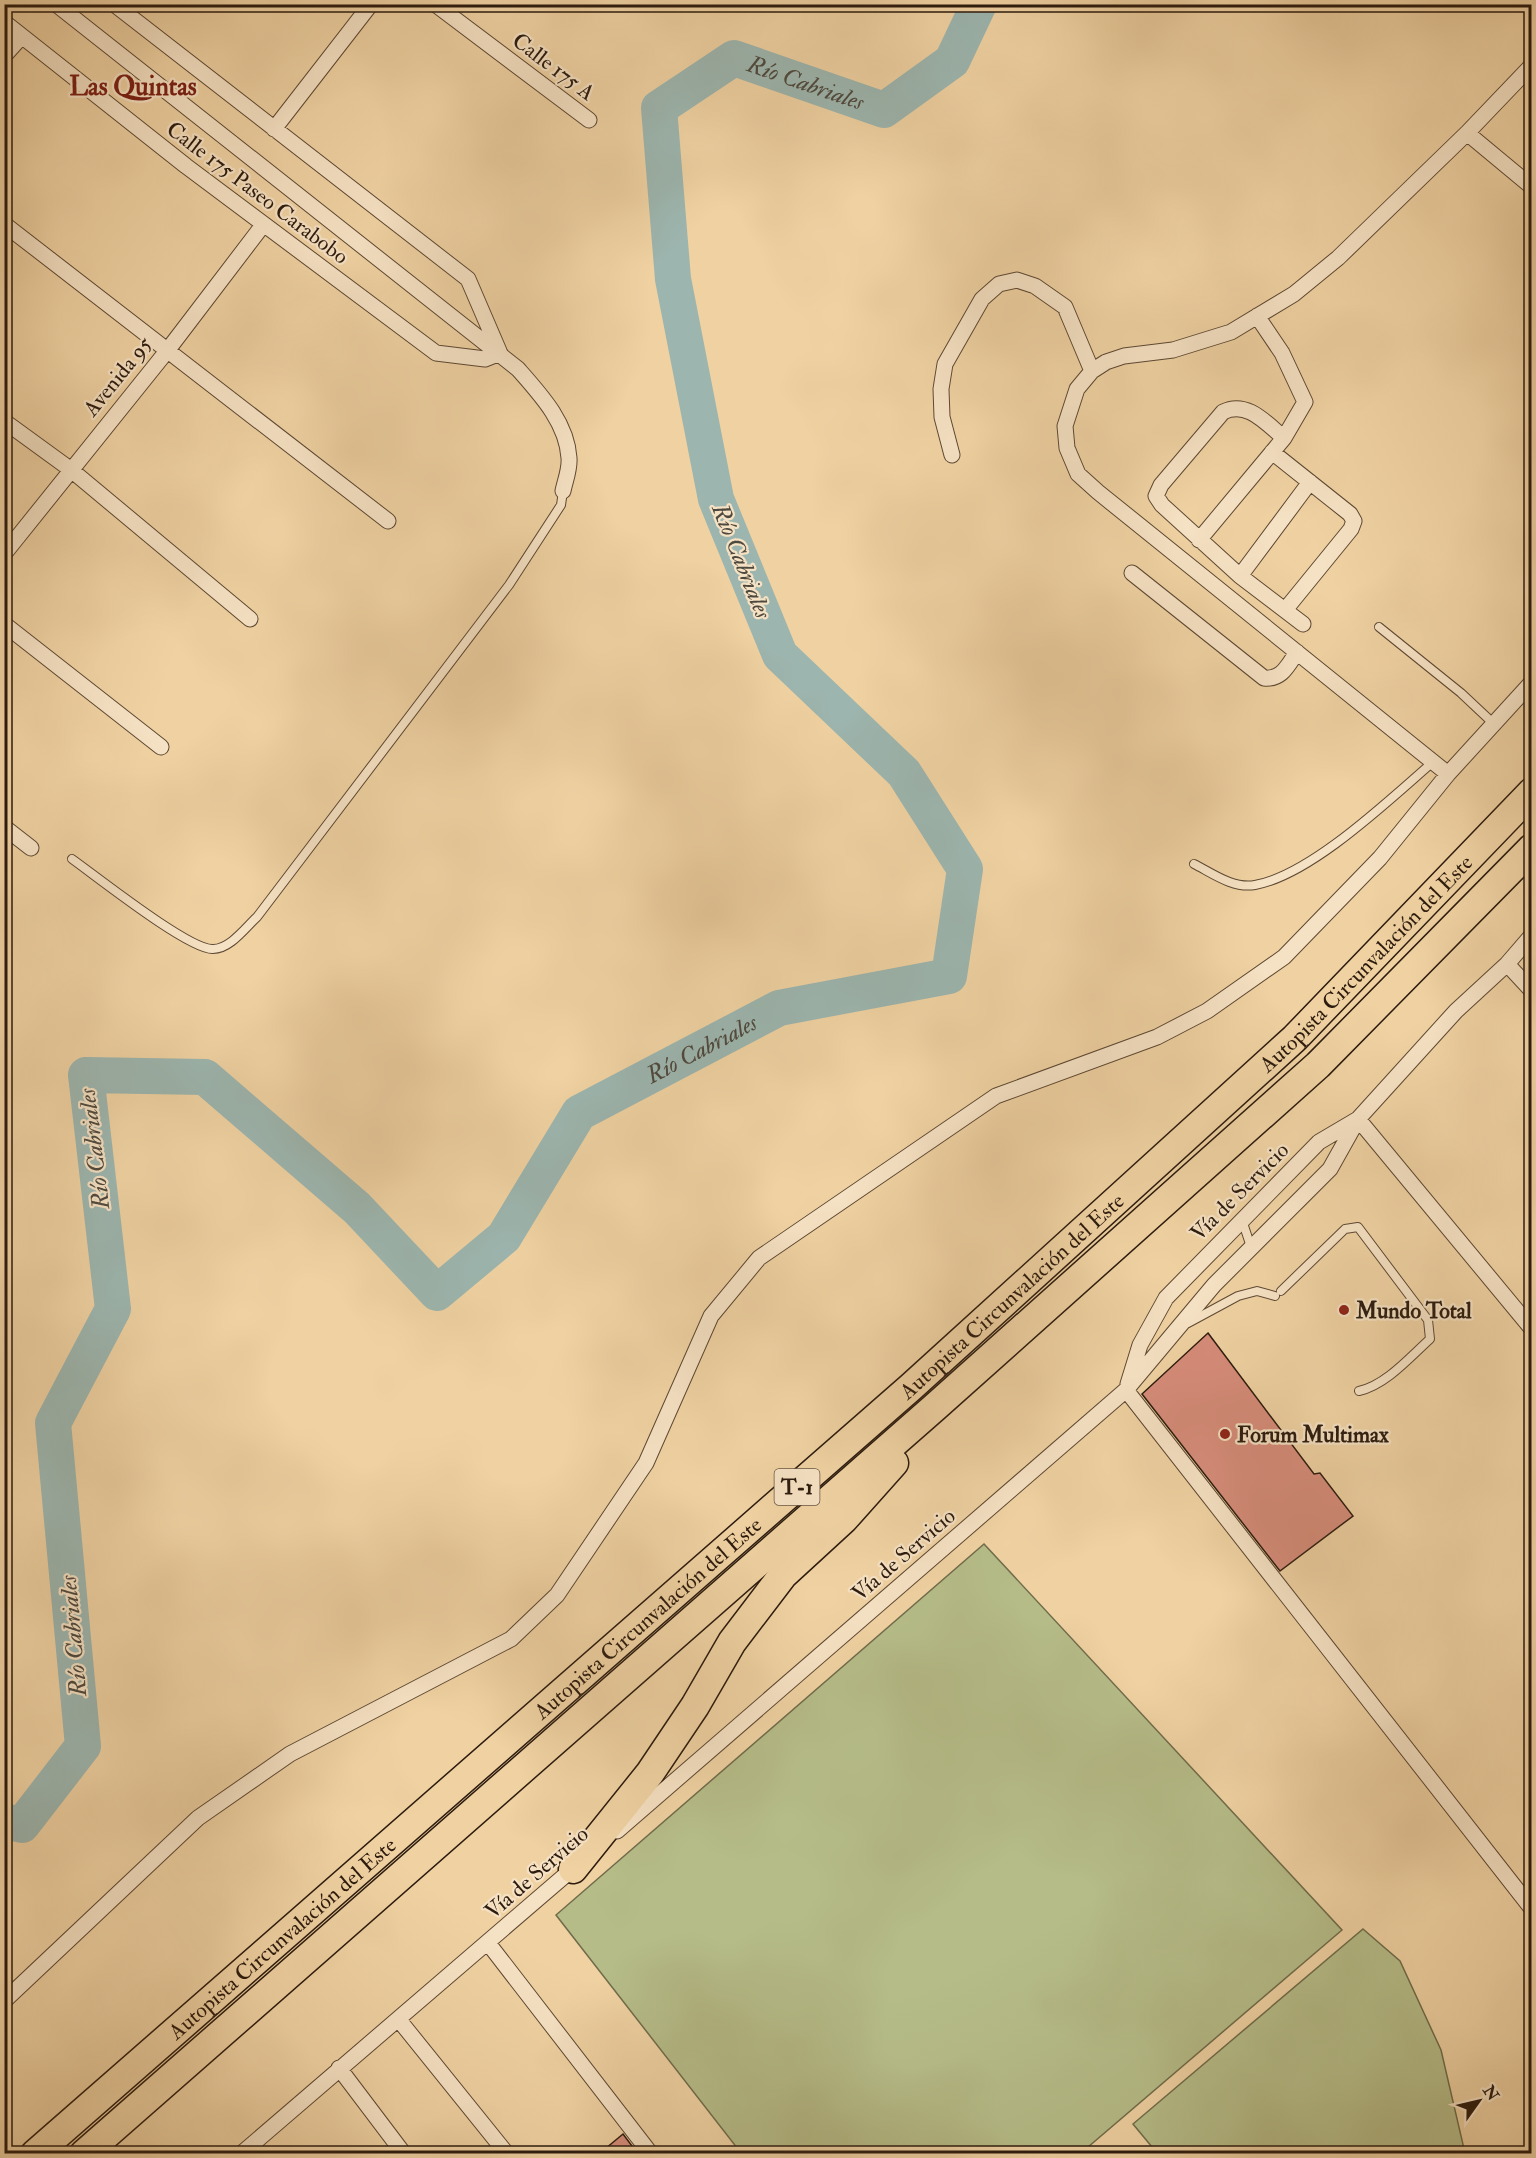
<svg xmlns="http://www.w3.org/2000/svg" width="1536" height="2158" font-family="'IM FELL Double Pica',serif">
<style>
.green{fill:#b5bc88;stroke:#706c4b;stroke-width:1.5}
.lines{fill:none;stroke-linecap:round;stroke-linejoin:round}
.river{stroke:#9cb5ae;stroke-width:36}
.building{fill:#d68c7a;stroke:#2c1b0e;stroke-width:1.5}
.service-casing{stroke:#5d4833;stroke-width:10}
.minor-casing{stroke:#5d4833;stroke-width:17}
.motorway-casing{stroke:#2c1b0e;stroke-width:31}
.service{stroke:#f5e1c3;stroke-width:8}
.minor{stroke:#f5e1c3;stroke-width:15}
.motorway{stroke:#efd1a2;stroke-width:28}
.poi-dot{fill:#8f2418;stroke:#f5e1c3;stroke-width:2}
.labels{text-anchor:middle;stroke-width:4.5;stroke-linejoin:round;paint-order:stroke}
.shield{fill:#f5e1c3;stroke:#685644;stroke-width:1.5}
.shield-label{font-size:21px;font-weight:bold;fill:#2c1b0e}
.street-label{font-size:22px;fill:#2c1b0e;stroke:#f5e1c3}
.poi-label{font-size:22px;font-weight:bold;fill:#2c1b0e;stroke:#f5e1c3;text-anchor:start}
.water-label{font-size:24px;font-style:italic;fill:#4e493e;stroke:#f5e1c3}
.quarter-label{font-size:26px;font-weight:bold;fill:#7a1f14;stroke:#f5e1c3}
</style>
<rect width="100%" height="100%" fill="#efd1a2"/>
<filter id="stains"><feTurbulence type="fractalNoise" baseFrequency=".00333" numOctaves="4"/><feColorMatrix values="0 0 0 0 .2 0 0 0 0 .09 0 0 0 0 .02 0 0 0 .5 -.17"/></filter>
<radialGradient id="worn" r=".72"><stop offset=".6" stop-color="#630" stop-opacity="0"/><stop offset="1" stop-color="#630" stop-opacity=".3"/></radialGradient>
<path class="green" d="M984 1544 1342 1930 1081 2153H741L556 1915Z
M1363 1929 1400 1961 1441 2050 1465 2153H1157L1133 2124Z"/>
<g class="lines">
<path class="river" id="s1" d="M4 1821 22 1825 83 1746 53 1423 113 1309 86 1075 205 1077 357 1208 437 1293 504 1237 579 1113 779 1008 949 976 965 869 904 773 780 655 716 499 673 279 659 108 734 58 884 110 952 61 979 4"/>
</g>
<path class="building" d="M1208 1333 1314 1474 1320 1473 1353 1516 1280 1571 1142 1394Z
M623 2134 638 2154H599Z"/>
<g class="lines">
<g class="service-casing">
<path id="service" d="M1379 627 1461 693 1494 724
M72 859C96 876 189 950 213 949 230 949 245 928 257 917L509 585 561 505 563 491
M1194 864C1212 873 1233 889 1255 885 1311 875 1389 800 1433 762
M1242 1220 1251 1247
M1281 1291 1345 1229 1358 1227 1428 1320 1430 1339C1410 1357 1386 1385 1359 1391
M1188 1323 1238 1296 1257 1291 1275 1296"/>
</g>
<g class="minor-casing">
<path id="minor" d="M56 4 518 369C541 395 567 423 569 458 570 469 565 481 563 491
M114 4 468 279 499 351
M435 4 589 120
M4 22 186 166 436 353 485 359 500 353
M4 56 22 36
M274 129 371 4
M1467 133 1532 187
M4 224 388 521
M4 421 70 469 250 619
M1284 438C1266 423 1247 400 1223 412L1161 485 1156 496 1162 505 1240 576 1303 624
M1272 452 1350 514 1354 521 1351 529 1285 610
M952 455 942 417 941 389 945 364 982 299 999 284 1017 280 1035 286 1065 307 1092 371
M1199 540 1284 438 1305 402 1282 353 1257 316
M4 554 167 351 263 225
M1132 573 1264 678C1282 680 1288 665 1297 652
M1240 576 1310 482
M4 624 161 747
M1448 774 1098 492 1078 474 1067 448 1065 426 1077 389 1092 371 1106 362 1124 356 1173 350 1231 332 1294 294 1338 258 1467 133 1532 65
M4 827 31 848
M1507 964 1532 991
M1358 1119 1532 1329
M1128 1384 1140 1345 1166 1298 1319 1142 1358 1119 1456 1011 1507 964 1532 935
M1126 1390 1532 1909
M617 1831 1126 1390 1214 1285 1330 1169 1358 1119
M488 1943 651 2154
M4 2001 198 1818 290 1754 511 1639 557 1595 646 1463 711 1316 759 1258 996 1096 1157 1037 1207 1011 1284 957 1380 858 1448 774 1532 682
M399 2020 507 2154
M339 2068 404 2154
M241 2154 576 1866"/>
</g>
<g class="motorway-casing">
<g id="motorway">
<path d="M573 1869 650 1773 695 1706 732 1642 783 1575 844 1519 894 1463"/>
<path id="s2" d="M35 2154 911 1387 1295 1038 1532 792"/>
<path d="M84 2154 935 1407 1318 1065 1532 848"/>
</g>
</g>
<use href="#service" class="service"/>
<use href="#minor" class="minor"/>
<use href="#motorway" class="motorway"/>
</g>
<g class="poi-dot">
<circle cx="1344" cy="1310" r="6"/>
<circle cx="1225" cy="1434" r="6"/>
</g>
<g class="labels">
<rect class="shield" x="774.5" y="1469" width="45" height="36" rx="4.5"/>
<g class="shield-label">
<text x="797" y="1494">T-1</text>
</g>
<g class="street-label">
<text transform="translate(554 66) rotate(37)" y="8">Calle 175 A</text>
<text transform="translate(258 192) rotate(37)" y="8">Calle 175 Paseo Carabobo</text>
<text transform="translate(117 376) rotate(-51)" y="8">Avenida 95</text>
<text dy="8" stroke="none"><textPath href="#s2" startOffset="1786">Autopista Circunvalación del Este</textPath></text>
<text transform="translate(1239 1191) rotate(-45)" y="8">Vía de Servicio</text>
<text dy="8" stroke="none"><textPath href="#s2" startOffset="1300">Autopista Circunvalación del Este</textPath></text>
<text transform="translate(903 1554) rotate(-41)" y="8">Vía de Servicio</text>
<text dy="8" stroke="none"><textPath href="#s2" startOffset="814">Autopista Circunvalación del Este</textPath></text>
<text transform="translate(536 1872) rotate(-41)" y="8">Vía de Servicio</text>
<text dy="8" stroke="none"><textPath href="#s2" startOffset="328">Autopista Circunvalación del Este</textPath></text>
</g>
<g class="poi-label">
<text x="1356" y="1318">Mundo Total</text>
<text x="1237" y="1442">Forum Multimax</text>
</g>
<g class="water-label">
<text dy="8" stroke="none"><textPath href="#s1" startOffset="2998">Río Cabriales</textPath></text>
<text transform="translate(742 561) rotate(68)" y="8">Río Cabriales</text>
<text dy="8" stroke="none"><textPath href="#s1" startOffset="1614">Río Cabriales</textPath></text>
<text transform="translate(94 1149) rotate(-97)" y="8">Río Cabriales</text>
<text transform="translate(73 1636) rotate(-95)" y="8">Río Cabriales</text>
</g>
<g class="quarter-label">
<text x="133" y="95">Las Quintas</text>
</g>
</g>
<rect width="1536" height="2158" fill="none" stroke="#efd1a2" stroke-width="24"/>
<rect x="6" y="6" width="1524" height="2146" fill="none" stroke="#2c1b0e" stroke-width="3"/>
<rect x="12" y="12" width="1512" height="2134" fill="none" stroke="#2c1b0e" stroke-width="1.5"/>
<g transform="translate(1479 2101) rotate(56)" stroke="#f5e1c3" stroke-width="4.5" paint-order="stroke">
<path d="M0-4.5L10 22L0 15L-10 22Z" fill="#2c1b0e"/>
<text y="-9" font-size="16" font-weight="bold" text-anchor="middle" fill="#2c1b0e">N</text>
</g>
<rect width="100%" height="100%" filter="url(#stains)"/>
<rect width="100%" height="100%" fill="url(#worn)"/>
</svg>
